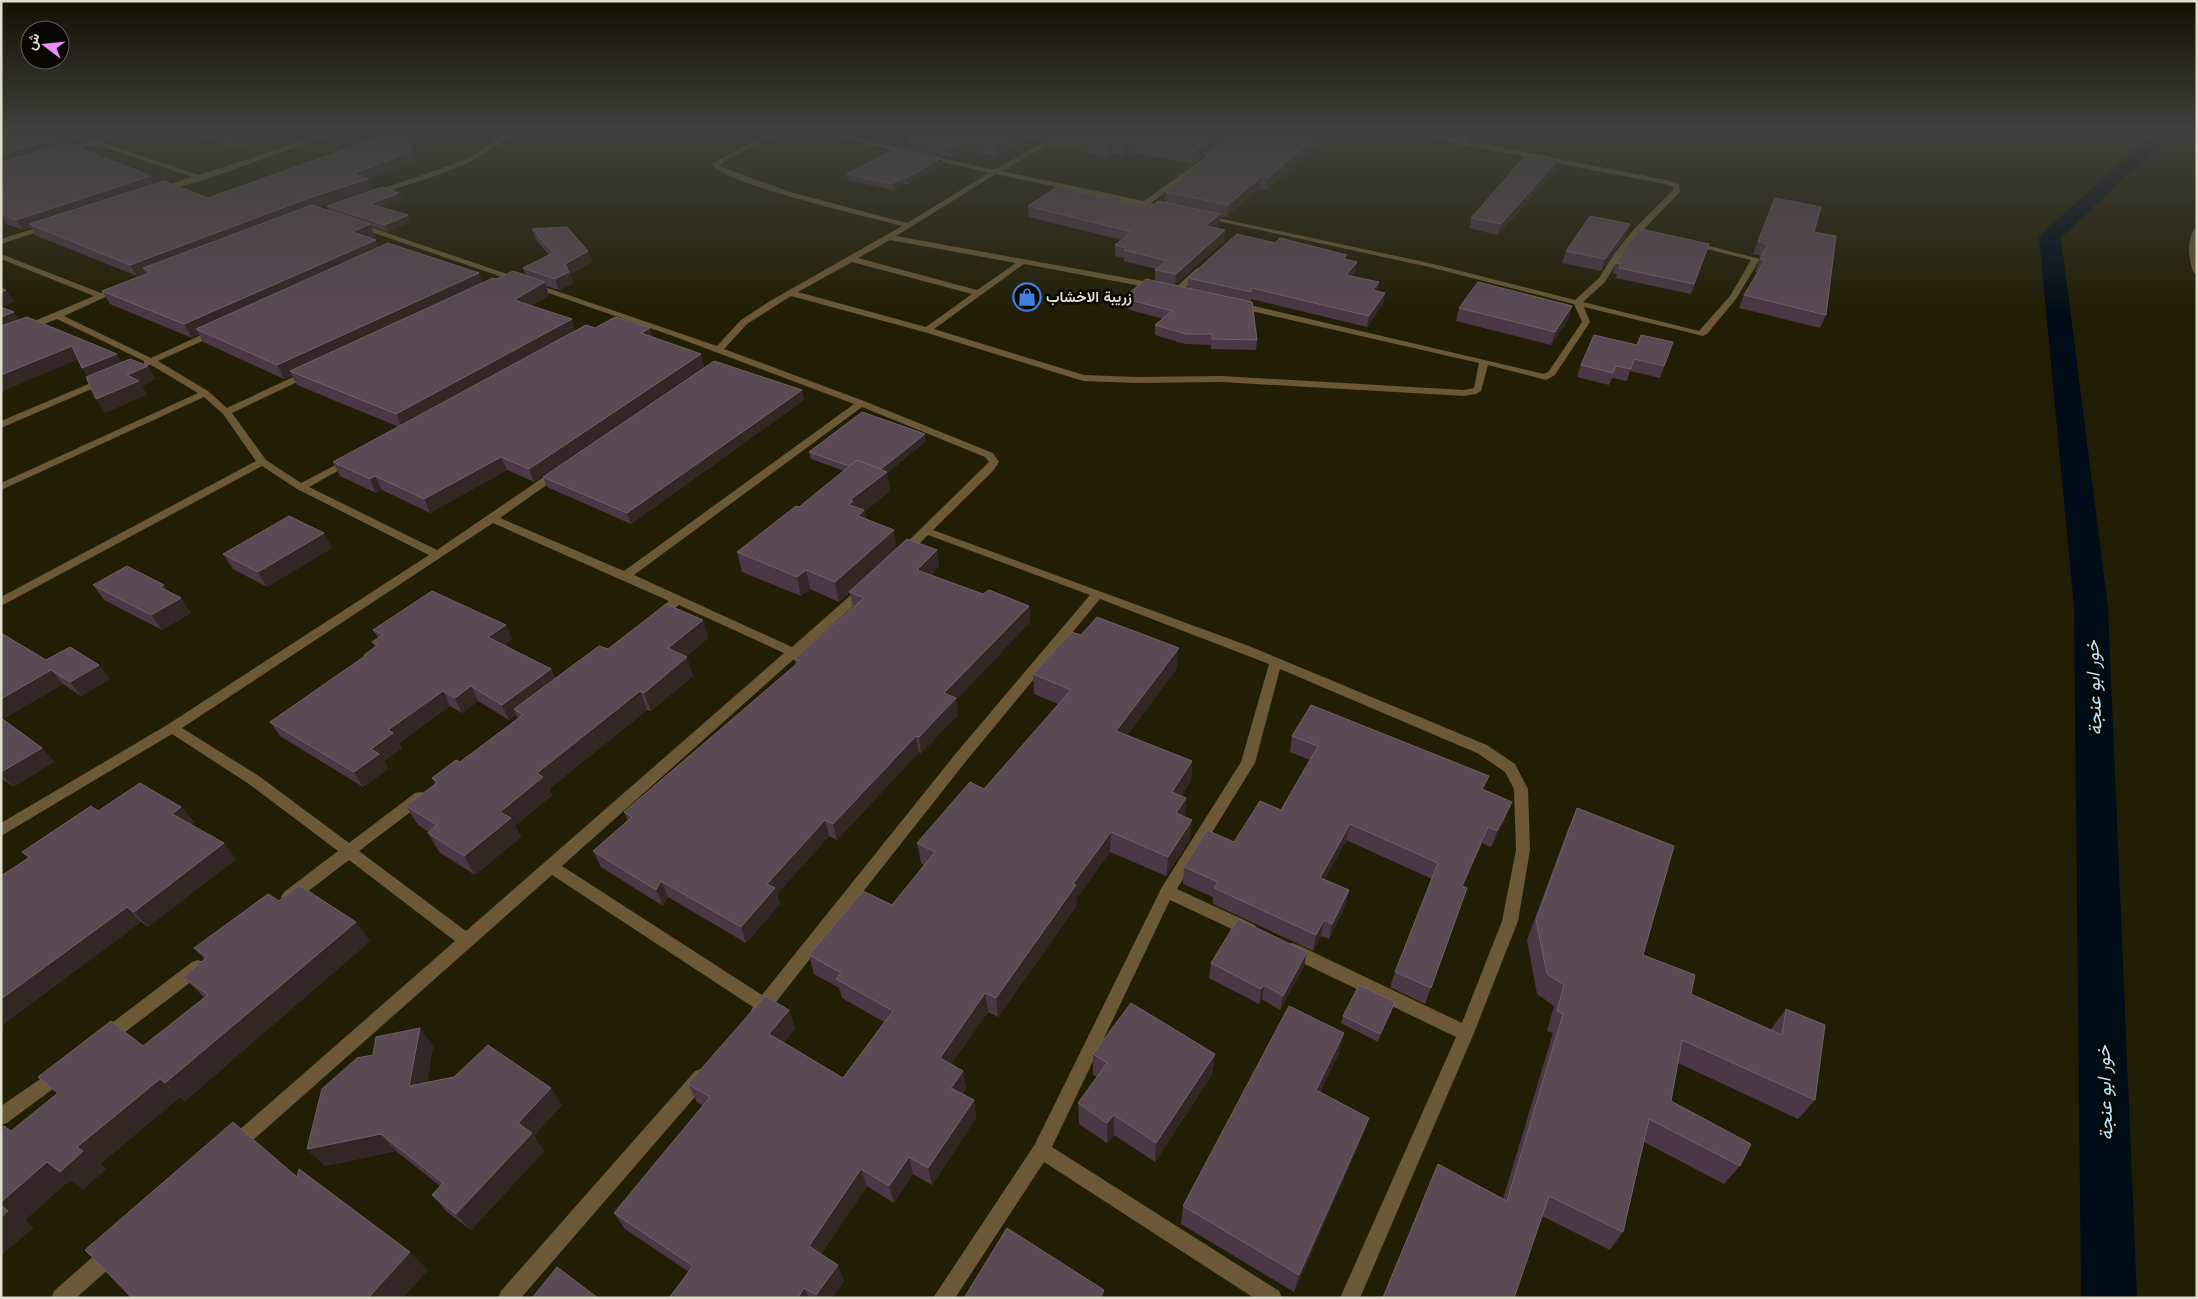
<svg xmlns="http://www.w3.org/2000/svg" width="2198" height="1299" font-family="Montserrat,Vazirmatn,sans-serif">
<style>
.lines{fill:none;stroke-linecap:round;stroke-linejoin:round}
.canal{fill:#000d18;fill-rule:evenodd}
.street{fill:#6a5836;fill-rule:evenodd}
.wall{fill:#4b3745}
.shaded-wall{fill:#342625}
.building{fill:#5b4954;stroke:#706067}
.labels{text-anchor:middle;stroke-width:5;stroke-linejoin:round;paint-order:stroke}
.far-poi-label{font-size:15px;font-weight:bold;fill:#dfddce;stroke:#0a0802;text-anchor:start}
.water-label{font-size:19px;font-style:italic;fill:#b9e2fb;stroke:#0a0802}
</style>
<rect width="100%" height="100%" fill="#221e05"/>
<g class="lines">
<path class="canal" d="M2154 131H2174L2061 238 2108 607 2137 1298H2081L2074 607 2039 237Z"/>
<path class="street" d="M61 131C73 131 87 140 96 139 109 138 119 131 132 131L102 142 199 175 332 131H342L204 180 161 192H158V188L192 177 95 144 59 153V151L88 141Z
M506 131H516C505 139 493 148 482 155 453 173 407 184 374 196L367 194 454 164 477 153Z
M776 131H785L726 160 720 165 721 167 790 192 907 223 989 173 813 131H826L994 170 1064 131H1072L1002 171 1144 201 1201 160H1205V162L1151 203 1171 207 1172 209 1168 211 996 174 896 236 1160 284V288L1157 289 1024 264 934 329 1084 375 1137 377 1222 376 1464 390 1474 388 1479 363 1234 307V303L1237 302 1544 374 1549 371 1582 322 1574 304 1429 267 1200 217 1204 215 1429 263 1575 300 1599 278 1614 254 1634 229 1673 190V187L1664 184 1459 144 1404 131H1418L1458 139 1467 131H1474L1465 140 1666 180 1679 184 1680 192 1640 233 1620 257 1605 282 1583 302 1699 331 1730 296 1751 260 1690 245V241L1760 259 1736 299 1707 334 1703 336 1584 307 1590 322 1555 375 1546 380 1488 365 1481 391 1476 394 1464 396 1222 382 1137 383 1083 381 924 332 791 296 747 324 724 349 864 401 993 453 999 462 993 471 933 530 1249 646 1487 745 1515 764 1528 789 1530 850 1518 921 1474 1033 1360 1298H1340L1456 1037 1286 955 1284 950 1286 945 1292 943 1298 945 1462 1023 1502 921 1516 850 1514 789 1505 772 1477 753 1280 669 1255 763 1177 889 1255 925 1257 930 1255 935 1249 937 1170 900 1052 1147 1279 1291 1282 1298H1254L1044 1162 955 1298H933L1035 1144 1162 887 1241 762 1269 664 1100 599 967 760 765 1016 759 1018 753 1016 751 1011 753 1007 552 875 242 1150 236 1153 230 1150 227 1144 230 1138 455 941 349 860 294 902 289 903 284 902 281 897 284 892 338 851 249 784 172 734 1 836V823L167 725 429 555 297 489 262 466 1 606V597L256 461 223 414 204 397 1 490V483L198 393 151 365H144V361L57 319 1 341V335L94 296 1 259V254L101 293 115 286H121V290L64 316 151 358 212 330H218V334L158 361 208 391 227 408 306 371H312V375L232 413 266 460 301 483 345 460H353L354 462 309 487 437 550 554 470H562L563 472 562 474 500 518 624 571 854 404 673 336 354 226 361 224 717 346 741 320 770 301 902 226C873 218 722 184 712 164L722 158ZM890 240 1016 263 977 290 858 258ZM852 262 972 294 926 327 798 292ZM862 407 985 457 989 462 900 549 898 552 900 555H908L928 535 1090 595 957 752 762 995 562 866 868 593 870 590 868 587H860L792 647 634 575ZM493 523 669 601 652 615 654 618H662L679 605 784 653 466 931 359 851 425 801 427 797 425 793 420 792 415 793 349 843 259 776 182 728Z
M46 225 53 227 1 244V239Z
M2194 229H2197V274L2193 272C2189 257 2186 243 2194 229Z
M1197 268 1204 270 1181 292H1175V288Z
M105 377 110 380 108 382 1 428V421Z
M198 960 204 962 206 967 204 972 112 1042 106 1045 100 1042 98 1037 100 1032 192 962Z
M59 1066 65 1068 68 1074 65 1080 7 1123 1 1125V1106Z
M701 1069 707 1071 710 1077 707 1083 521 1298H498L501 1291 695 1071Z
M112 1243 119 1246 122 1253 119 1260 76 1298H51L54 1291 105 1246Z"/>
</g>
<path class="wall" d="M1 131H105L88 136 73 133 77 140 59 145 151 176 155 184 208 198 416 161 368 179 373 189 317 207 329 211 327 206 399 193 402 199 380 207 410 222 387 232 371 226 375 237 372 238 379 247 482 283 497 279 526 276 523 268 549 255 536 240 532 229 588 251 592 262 570 274 573 283 559 290 546 286 549 295 531 306 575 330 595 328 652 337 701 354 704 366 534 482 507 470 430 513 382 490 376 493 340 476 333 462 399 427 297 385 292 376 284 379 203 342 199 334 192 338 110 304 102 291 146 274 145 273 137 276 35 235 31 227 23 230 7 224 1 226Z
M181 131H281L234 147Z
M902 131H1238L1192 164 1129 152 1123 156 1112 153 1107 157 1052 144V135L1041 142 1026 139 995 156 967 150 952 158 908 148 907 137 913 134Z
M1238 131H1333L1267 190 1260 188 1227 217 1220 216 1219 224 1215 228 1224 241 1175 285 1188 288V278L1347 259 1357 262 1355 272 1352 276 1378 292 1385 293 1383 304 1367 327 1251 299 1250 302 1257 340 1256 350 1211 349V345L1185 344 1155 335V325L1163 319 1123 308V298L1155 281V270L1156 269 1124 261V258L1115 256V245L1122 240 1029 217 1028 206 1150 208 1165 202 1166 192 1205 158V155Z
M1558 160 1555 170 1498 235 1469 228 1471 218Z
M943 164 907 184H904L893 190 848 180 847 174Z
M1775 198 1814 232 1826 315 1820 328 1739 308 1744 295 1758 273 1755 272 1761 257 1759 255 1753 254Z
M1626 236 1601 271 1562 263 1566 251Z
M1709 244 1691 294 1616 278 1617 274 1613 273 1616 263Z
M1572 306 1568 320 1551 345 1456 321 1459 308Z
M1673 342 1660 378 1630 371 1627 381 1612 378 1609 385 1577 377 1581 365 1637 345Z
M804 400 631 524 547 487 543 477Z
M926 441 887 473 890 491 865 511 866 519 896 549 937 550 939 566 931 575 983 594 1029 606 1030 622 956 700 958 715 921 753 919 752 837 840 829 836 777 894 780 904 746 943 668 897 663 906 601 867 593 851 628 821 624 812 796 665 794 659 853 608 850 592 839 602 810 589 801 596 742 572 737 552 799 507 844 471 811 459 809 452Z
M332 548 267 587 233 569 223 554Z
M93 585H164L168 591 191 613 162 630 104 600Z
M703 620 708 638 686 657 693 676 651 711 647 710 549 789 552 795 515 826 521 837 475 875 439 852 428 833 429 832 418 825 406 806 435 784 432 778 460 762 518 718 516 714 509 720 478 701 462 713 450 706 399 743 402 748 384 761 388 769 363 787 280 736 270 722 365 656 364 655 375 647 372 642 378 638 373 630 512 639 504 645 551 669 555 679 608 649Z
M1 633 46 660 110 679 81 696 63 684 3 719 42 748 54 762 13 787 1 778Z
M1081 635 1177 668 1127 735 1192 761 1191 781 1181 796 1186 798 1185 817 1190 839 1166 876 1110 852 1076 899 1077 905 998 1017 988 1012 951 1064 963 1071 966 1089 962 1094 974 1100 976 1118 932 1185 913 1174 894 1203 867 1186 821 1254 844 1281 832 1298H669L689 1272 625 1229 614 1213 703 1106 697 1102 688 1084 789 1010 795 1029 784 1042 843 1078 884 1022 842 998 839 988 814 974 809 955 892 905 924 865 921 863 917 843 984 789 1058 704 1034 694 1033 674Z
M1292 736 1484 790 1506 818 1491 847 1482 843 1463 886 1467 888 1425 1004 1390 987 1395 972 1432 879 1346 840 1325 879 1349 890 1345 906 1329 939 1321 936 1313 951 1213 904V897L1183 884 1184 867 1234 842 1281 810 1310 760 1290 752Z
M181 807 194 822 191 824 236 859 148 927 141 922 1 1026V876L28 858 22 852 98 811Z
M1577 808 1643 955 1691 994 1771 1030V1029L1786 1009 1815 1100 1798 1119 1678 1063 1671 1101 1740 1166 1724 1184 1644 1142 1623 1232 1610 1250 1542 1216 1514 1298H1382L1438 1164 1503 1199 1553 1033 1547 1031 1554 1006 1537 994 1527 940 1568 829Z
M279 901 370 941 185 1101 180 1097 100 1164 106 1169 83 1189 70 1180 25 1220 33 1228 1 1255V1128L11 1131 143 1046 204 997 183 977 205 960 194 948Z
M1211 963 1304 966 1280 1010 1262 999 1259 1004 1209 978Z
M1392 1010 1378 1042 1341 1023 1343 1016Z
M433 1046 427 1083 562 1105 534 1136 544 1151 471 1230 447 1212 432 1195 440 1186 396 1151 325 1166 307 1149Z
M1339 1053 1320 1092 1369 1118 1362 1137 1294 1292 1181 1224 1183 1206Z
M1093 1054H1215L1212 1075 1155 1162 1114 1135 1107 1143 1079 1124 1078 1103 1097 1077 1093 1075Z"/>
<path class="shaded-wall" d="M67 131H72L77 140 59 145 61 148 1 167V155L49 136Z
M85 131H105L88 136Z
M249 131H281L234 147 229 138Z
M405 131 416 161 368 179 373 189 313 208 143 268 145 273 137 276 130 265 353 174Z
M416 131H447L420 141Z
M1019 131H1025L1026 139 995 156V145Z
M1040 131H1060L1052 133V135L1041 142Z
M1223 131H1238L1192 164 1193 152Z
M1322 131H1333L1267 190 1268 178Z
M966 139 967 150 952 158 951 147Z
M1130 141 1129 152 1123 156V145Z
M1112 142V153L1107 157V145Z
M942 158 943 164 907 184 906 178Z
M1558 160 1555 170 1498 235 1501 224Z
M151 176 157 186 29 224 31 227 23 230 16 220Z
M1261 177 1260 188 1227 217 1228 205Z
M903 178 904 184 893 190 892 184Z
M399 193 402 199 373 210 370 204Z
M1 214 7 224 1 226Z
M1220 214 1219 224 1205 236 1206 226Z
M408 215 410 222 387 232 385 225Z
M370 224 375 237 358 244 352 232Z
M1630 224 1626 236 1601 271 1605 259Z
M1225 230 1224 241 1175 285 1176 274Z
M376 240 381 252 196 329 199 334 192 338 184 324Z
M588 251 592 262 570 274 573 283 559 290 555 279 565 264Z
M1357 262 1355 272 1344 285 1346 275Z
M479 273 484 286 290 371 292 376 284 379 277 365Z
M545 282 549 295 518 314 514 300Z
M1379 282 1378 293 1373 290Z
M6 290 15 302 1 307V292Z
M1385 293 1383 304 1367 327 1369 316Z
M1572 306 1568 320 1551 345 1555 332Z
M14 312 23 324 1 333V317Z
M572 319 576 333 402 428 396 414Z
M650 328 653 340 641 333Z
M72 346 81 358 1 392V375Z
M117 354 125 367 91 381 82 368Z
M701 354 704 366 534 482 529 469Z
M148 366 156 379 142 386 147 395 105 413 96 399 127 375Z
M802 390 804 400 631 524 627 513Z
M925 434 926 441 887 473 890 491 865 511 868 530 849 505 850 500 874 475Z
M501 457 507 470 430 513 424 499Z
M375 476 382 490 376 493 370 479Z
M894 530 897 550 839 602 835 582Z
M324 533 332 548 267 587 258 572Z
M937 550 939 566 920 586 917 570Z
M806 570 810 589 801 596 797 577Z
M164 585 174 600 160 587Z
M181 598 191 613 162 630 151 615Z
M1029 606 1030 622 956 700 958 715 921 753 919 737 944 693Z
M703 620 708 638 674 667 668 648Z
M506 625 512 639 495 651 488 637Z
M1179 648 1177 668 1116 751V731Z
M687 657 693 676 651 711 644 693Z
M99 665 110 679 81 696 70 682Z
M551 669 557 683 514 709 516 714 509 720 502 705Z
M51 670 63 684 1 720V699Z
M471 686 478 701 462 713 455 698Z
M443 691 450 706 399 743 402 748 384 761 388 769 363 787 354 772 371 749 388 730Z
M640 691 647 710 549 789 552 795 515 826 521 837 475 875 464 856 500 812 537 773Z
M916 736 919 752 837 840 833 824Z
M42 748 54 762 13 787 1 774V772Z
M1192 761 1191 781 1171 812 1172 792Z
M1489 776 1483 792 1482 789Z
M1186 798 1185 818 1176 813Z
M1512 802 1506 818 1491 847 1497 831Z
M181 807 194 822 185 829 172 814Z
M825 820 829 836 777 894 780 904 746 943 741 927 767 884Z
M1192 820 1190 839 1166 876 1168 857Z
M1350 824 1346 840 1317 894 1320 878Z
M1488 827 1482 843 1456 902 1462 886Z
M1111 832 1110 852 1076 899 1077 905 998 1017 996 998 1073 884Z
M224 843 236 859 148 927 134 912Z
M661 881 668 897 663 906 656 890Z
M1349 890 1345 906 1329 939 1332 924Z
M127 907 141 922 1 1026V999Z
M1324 920 1321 936 1313 951 1316 935Z
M356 922 370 941 185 1101 165 1083Z
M1307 952 1304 966 1280 1010 1283 996Z
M1264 985 1262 999 1259 1004 1261 989Z
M985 993 988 1012 943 1076 940 1058Z
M1395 1002 1392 1010 1378 1042 1380 1034Z
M789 1010 795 1029 776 1052 769 1034Z
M420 1028 433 1046 423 1104 409 1086Z
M1344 1033 1339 1053 1311 1110 1316 1090Z
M1215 1054 1212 1075 1155 1162 1156 1143Z
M963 1071 966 1089 954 1106 951 1088Z
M160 1079 180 1097 100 1164 106 1169 83 1189 70 1180 25 1220 33 1228 1 1255V1202L47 1162 77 1147Z
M551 1088 562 1105 534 1136 544 1151 471 1230 456 1214 518 1123Z
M974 1100 976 1118 932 1185 928 1168Z
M1114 1115V1135L1107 1143V1123Z
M1369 1118 1362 1137 1294 1292 1299 1275Z
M381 1134 396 1151 325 1166 307 1149Z
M909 1157 913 1174 894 1203 889 1186Z
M861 1169 867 1186 816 1262 809 1246Z
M410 1252 428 1270 403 1298H368Z
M838 1265 844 1281 832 1298H817L816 1295Z
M804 1288 809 1298H798Z
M1104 1290V1298H1100Z"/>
<path class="building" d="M1 131H67L49 136 56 139 1 155Z
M207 131H249L229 138Z
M397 131H405L412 151 353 174 368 179 309 198 130 265 29 224 164 181 208 198Z
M918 131H1019L995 145 966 139 951 147 907 137Z
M1056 131H1223L1193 152 1130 141 1123 145 1112 142 1107 145 1052 133Z
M1238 131H1322L1268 178 1261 177 1228 205 1166 192 1208 155H1205Z
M67 143 151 176 16 220 1 214V162Z
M898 147 942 158 906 178H903L892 184 847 174Z
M1527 154 1558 160 1501 224 1471 218Z
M382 187 399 193 370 204 408 215 385 225 327 206Z
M1057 187 1150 208 1158 201 1220 214 1206 226 1225 230 1176 274 1155 270 1167 261 1124 250 1126 248 1115 245 1132 232 1028 206Z
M1775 198 1821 207 1814 232 1836 236 1826 315 1744 295 1765 260 1760 259 1767 246 1764 243 1758 241Z
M312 205 370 224 352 232 376 240 184 324 102 291 151 272 143 268Z
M1590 216 1630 224 1605 259 1566 251Z
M567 227 588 251 565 264 569 272 555 279 523 268 553 253 532 229Z
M1641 229 1709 244 1694 284 1619 268 1621 264 1616 263 1625 248Z
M1237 234 1275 243 1280 238 1347 255 1344 259 1357 262 1346 275 1379 282 1373 290 1385 293 1369 316 1251 288V292L1188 278Z
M388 243 479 273 277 365 196 329Z
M513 271 545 282 514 300 572 319 396 414 290 371 493 278 497 279Z
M1146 279 1252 302 1257 340 1212 339V334H1186L1155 325 1172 311 1123 298Z
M1478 282 1572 306 1555 332 1459 308Z
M1 288 6 290 1 292Z
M1 307 14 312 1 317Z
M27 317 117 354 82 368 72 346 1 375V326Z
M615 317 650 328 641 333 701 354 529 469 501 457 424 499 375 476 370 479 333 462 586 325 595 328Z
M1594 335 1637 345 1641 335 1673 342 1664 366 1634 359 1631 369 1616 366 1613 373 1581 365Z
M130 359 148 366 127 375 139 381 96 399 86 377Z
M714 361 802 390 627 513 543 477Z
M862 412 925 434 881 469 857 460 849 466 809 452Z
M857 460 887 472 850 500 853 501 849 505 864 510 858 516 894 530 835 582 806 570 797 577 737 552 796 506 799 507Z
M289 516 324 533 258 572 223 554Z
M907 539 937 550 917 570 983 594 989 590 1029 606 944 693 956 698 919 737 916 736 833 824 825 820 767 884 775 888 741 927 661 881 656 890 593 851 632 817 624 812 800 661 794 659 864 598 849 592Z
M127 566 164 585 160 587 181 598 151 615 93 585Z
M432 591 506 625 488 637 551 669 502 705 471 686 455 698 443 691 388 730 393 733 371 749 379 754 354 772 270 722 365 656 364 655 378 645 372 642 383 635 373 630Z
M666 604 703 620 668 648 687 657 644 693 640 691 537 773 543 777 500 812 511 818 464 856 428 833 437 825 406 806 438 782 432 778 456 760 460 762 523 715 514 709 599 646 608 649Z
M1097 617 1179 648 1116 731 1192 761 1172 792 1186 798 1176 813 1192 820 1168 857 1111 832 1073 884 1076 885 996 998 985 993 940 1058 963 1071 951 1088 974 1100 928 1168 909 1157 889 1186 861 1169 809 1246 838 1265 816 1295 804 1288 798 1298H669L693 1266 614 1213 710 1097 688 1084 765 996 789 1010 769 1034 843 1078 893 1011 836 979 841 973 809 955 863 891 892 905 935 852 917 843 970 782 984 789 1071 690 1033 674 1071 632 1081 635Z
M1 633 46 660 70 647 99 665 70 682 51 670 1 699Z
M1311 705 1489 776 1482 789 1512 802 1497 831 1488 827 1462 886 1467 888 1431 988 1395 972 1438 863 1350 824 1320 878 1349 890 1332 924 1324 920 1316 935 1214 888 1218 882 1184 867 1207 830 1234 842 1260 801 1281 810 1318 746 1292 736Z
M1 718 42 748 1 772Z
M140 783 181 807 172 814 224 843 134 912 127 907 1 999V876L30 857 22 852 91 806 98 811Z
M1577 808 1674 846 1643 955 1695 975 1691 994 1782 1035 1786 1009 1825 1025 1815 1100 1682 1040 1671 1101 1751 1144 1740 1166 1649 1119 1623 1232 1549 1196 1514 1298H1383L1438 1164 1507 1201 1563 1014 1557 1011 1564 985 1547 974 1536 920Z
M299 885 356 922 165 1083 160 1079 77 1147 83 1151 60 1172 47 1162 1 1202V1128L4 1126 11 1131 58 1093 38 1077 111 1021 143 1046 208 995 183 977 207 957 194 948 268 894 279 901Z
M1238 919 1307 952 1283 996 1264 985 1261 989 1211 963Z
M1359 985 1395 1002 1380 1034 1343 1016Z
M1131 1003 1215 1054 1156 1143 1114 1115 1107 1123 1078 1103 1107 1063 1093 1054Z
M1289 1006 1344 1033 1316 1090 1369 1118 1299 1275 1183 1206Z
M420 1028 409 1086 454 1077 488 1045 551 1088 518 1123 532 1133 456 1214 432 1195 443 1183 381 1134 307 1149 322 1089 357 1058 373 1055 376 1037Z
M233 1122 297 1177 299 1169 410 1252 368 1298H132L85 1250Z
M1 1205 8 1211 1 1217Z
M1007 1228 1104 1290 1100 1298H964Z
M557 1267 598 1298H532Z"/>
<linearGradient id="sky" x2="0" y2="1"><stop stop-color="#131003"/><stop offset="0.42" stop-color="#3e413b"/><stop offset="1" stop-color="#3e413b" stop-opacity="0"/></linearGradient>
<rect width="2198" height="313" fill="url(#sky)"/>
<defs>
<g id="shop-ring" transform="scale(1.4375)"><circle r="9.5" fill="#0a0802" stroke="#3f7fe0" stroke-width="1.5"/><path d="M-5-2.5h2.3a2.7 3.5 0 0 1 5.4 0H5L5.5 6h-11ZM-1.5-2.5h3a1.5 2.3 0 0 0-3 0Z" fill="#3f7fe0"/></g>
</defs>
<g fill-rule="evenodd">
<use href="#shop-ring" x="1027" y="297"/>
</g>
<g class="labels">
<g class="far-poi-label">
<text x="1046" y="302">زريبة الاخشاب</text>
</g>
<g class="water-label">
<text transform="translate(2093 688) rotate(-92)" y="7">خور ابو عنجة</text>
<text transform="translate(2104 1093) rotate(-92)" y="7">خور ابو عنجة</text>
</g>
</g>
<rect width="2198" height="1299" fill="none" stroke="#dfddce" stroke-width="5"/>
<g transform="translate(45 45) rotate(286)"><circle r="24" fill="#0a0802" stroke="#5f5d54"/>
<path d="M0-4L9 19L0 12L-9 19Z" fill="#eb8dfc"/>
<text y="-8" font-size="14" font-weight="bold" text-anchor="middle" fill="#dfddce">ش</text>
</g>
</svg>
